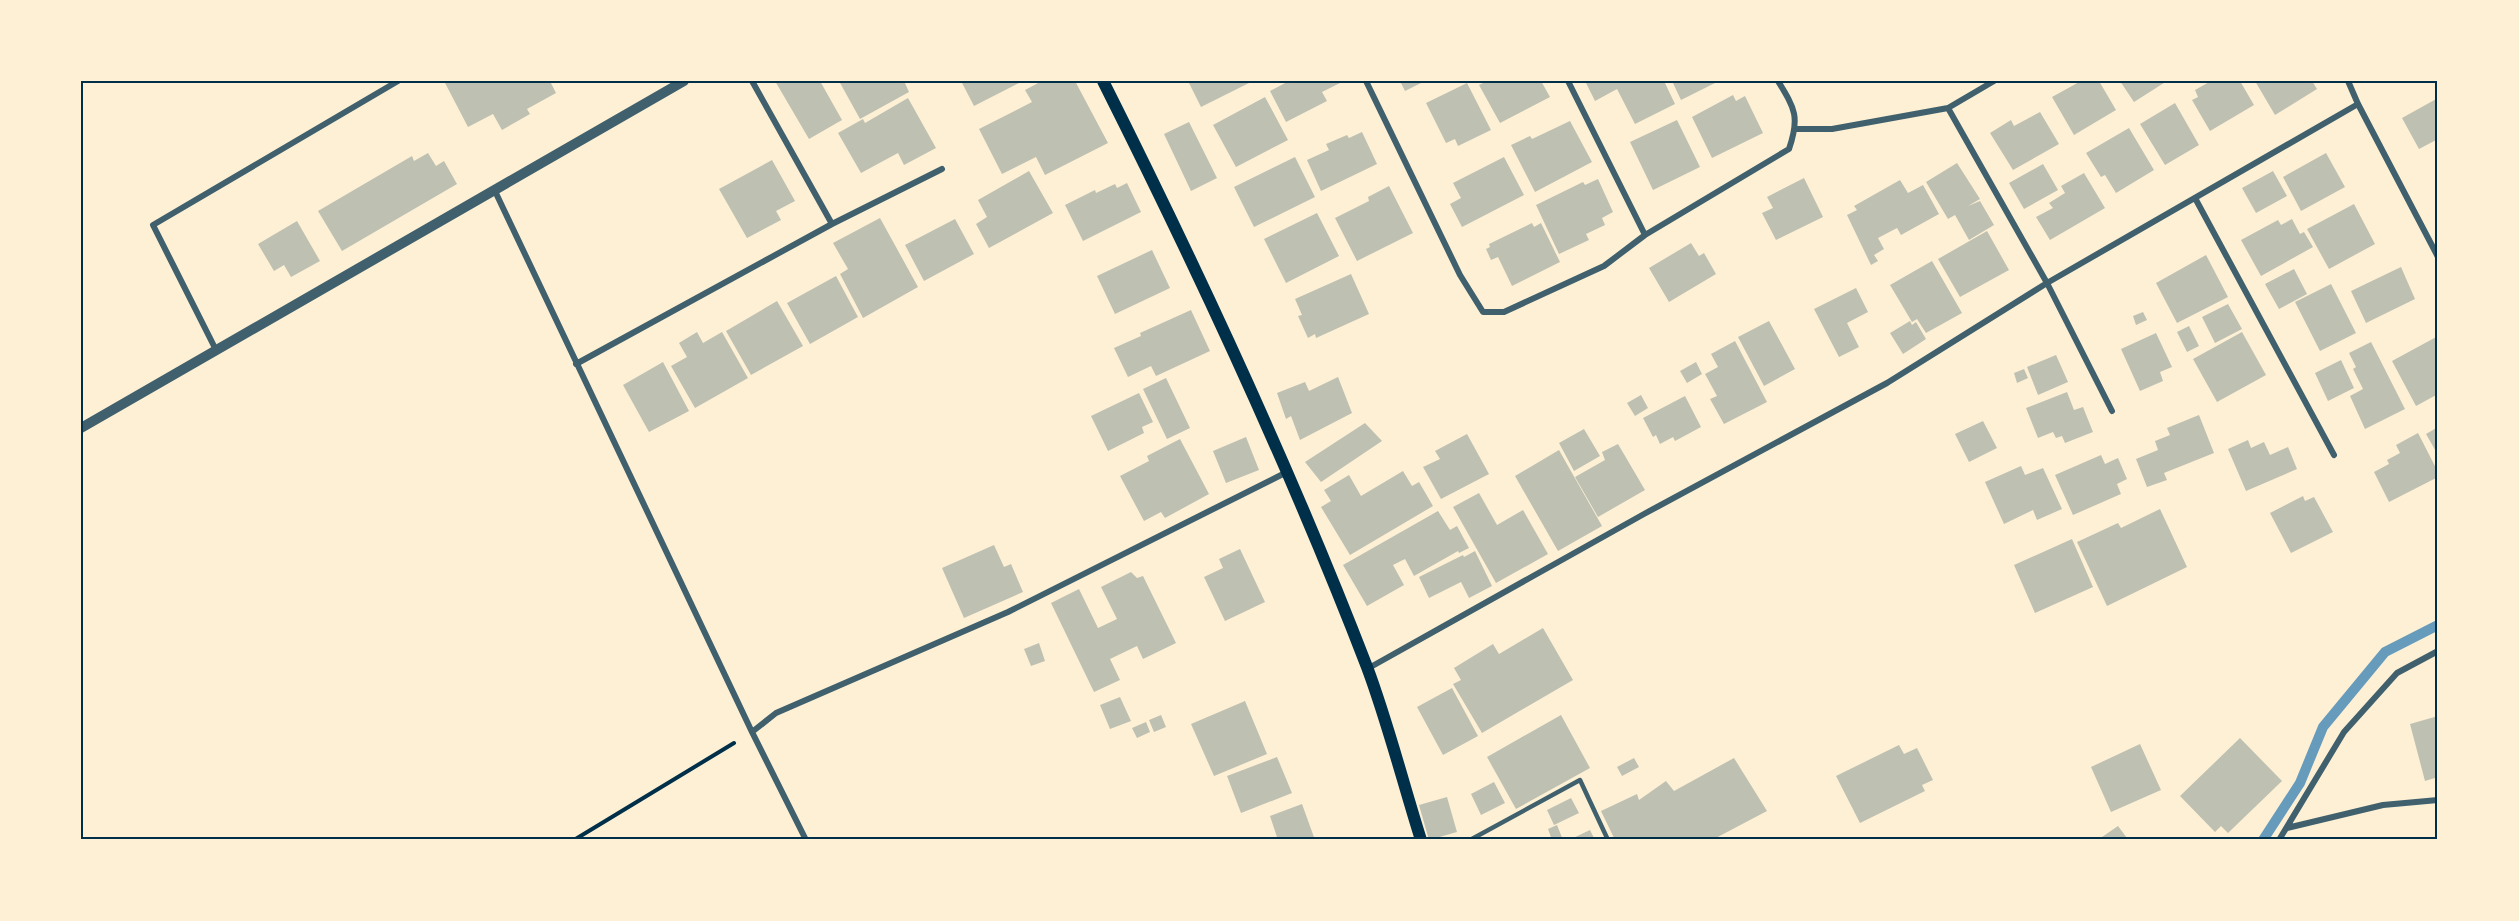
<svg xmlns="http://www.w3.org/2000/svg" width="2519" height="921" font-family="Cabin,sans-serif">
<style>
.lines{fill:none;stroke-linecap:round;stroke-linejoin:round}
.stream{stroke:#669bbc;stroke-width:10}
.building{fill:#bec0b2}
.path{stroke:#003049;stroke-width:4}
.service{stroke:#3f606c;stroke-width:4.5}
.minor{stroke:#3f606c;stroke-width:6}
.tertiary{stroke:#3f606c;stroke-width:10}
.secondary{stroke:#003049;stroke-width:12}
.neatline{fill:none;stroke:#003049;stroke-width:2}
</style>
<rect width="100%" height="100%" fill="#fdf0d5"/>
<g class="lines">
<path class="stream" d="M2263 840 2300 783 2323 727 2385 652 2438 625"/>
</g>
<path class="building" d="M444 81H550L556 93 527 109 530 114 502 130 493 114 468 127Z
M775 81H820L842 120 809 139Z
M839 81H904L909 92 860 119Z
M961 81H1023L974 106Z
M1042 81H1075L1108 143 1045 175 1036 157 1002 174 979 129 1032 102 1025 90Z
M1188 81H1253L1201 107Z
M1289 81H1339L1340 83 1322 92 1327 101 1286 122 1270 91Z
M1400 81H1425L1405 91Z
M1487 81H1541L1550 97 1500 123 1479 85Z
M1585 81H1664L1675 104 1635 124 1617 89 1595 101Z
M1672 81H1719L1681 100Z
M2081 81H2099L2116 110 2074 135 2052 97Z
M2120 81H2167L2134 102Z
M2211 81H2240L2254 105 2210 131 2192 100 2198 97 2195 90Z
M2255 81H2312L2317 89 2275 115Z
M1467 83 1491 130 1458 146 1455 139 1446 143 1426 103Z
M1733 95 1736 101 1745 96 1763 133 1712 158 1692 117Z
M1265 97 1288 140 1236 167 1213 125Z
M908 98 936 148 904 165 898 153 861 173 838 133 863 119 865 123Z
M2438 98V139L2419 149 2402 118Z
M2175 103 2199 145 2165 165 2140 124Z
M2040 112 2059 144 2013 170 1990 133 2011 120 2014 126Z
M1677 120 1700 167 1653 190 1630 142Z
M1570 121 1592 162 1535 192 1511 145 1530 136 1532 139Z
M1189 122 1217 178 1191 191 1164 134Z
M2129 128 2154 170 2116 193 2105 175 2101 177 2086 153Z
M1362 132 1377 164 1321 191 1307 160 1329 150 1326 144 1347 135 1349 138Z
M428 153 436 166 444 161 457 184 342 251 318 211 412 156 414 161Z
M2326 153 2345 187 2301 211 2283 177Z
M1295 157 1315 197 1254 227 1234 187Z
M1504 157 1524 195 1462 227 1450 204 1461 198 1453 183Z
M772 160 795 201 776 211 781 220 747 238 719 189Z
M1957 163 1980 199 1968 206 1980 201 1994 225 1969 240 1955 215 1948 219 1926 182Z
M2043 164 2058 190 2024 209 2009 183Z
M1029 171 1053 213 989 248 976 224 987 217 978 200Z
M2273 171 2287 196 2256 213 2242 188Z
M2084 173 2105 208 2050 240 2036 217 2053 208 2049 203 2065 193 2061 186Z
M1804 178 1823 217 1776 240 1762 213 1773 208 1767 197Z
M1598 179 1613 212 1602 218 1605 225 1586 234 1589 240 1559 254 1536 205 1583 182 1585 185Z
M1900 180 1908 193 1923 185 1939 214 1901 235 1897 228 1878 238 1884 249 1874 255 1878 261 1871 265 1847 215 1857 210 1854 206Z
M1127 183 1141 212 1083 241 1065 205 1095 190 1096 193 1115 184 1117 188Z
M1389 186 1413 233 1357 261 1335 218 1369 201 1368 197Z
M2354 204 2375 244 2329 269 2307 229Z
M1317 213 1339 256 1286 283 1264 239Z
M880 218 918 287 863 318 840 274 848 269 833 243Z
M955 219 974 254 924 281 905 245Z
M2292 219 2300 234 2304 232 2313 247 2261 276 2241 240 2278 220 2281 225Z
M297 221 320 261 291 277 284 265 274 271 258 244Z
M1532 223 1534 227 1541 223 1560 262 1512 286 1498 257 1491 260 1486 249 1490 247 1489 244Z
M1987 231 2009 270 1960 297 1938 259Z
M1691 243 1699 256 1704 253 1716 274 1669 302 1649 268Z
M1152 250 1170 288 1115 314 1097 276Z
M2206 255 2228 297 2177 323 2156 283Z
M1932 261 1962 313 1926 333 1917 319 1912 322 1890 285Z
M2401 267 2415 299 2366 323 2351 291Z
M2294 269 2307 294 2279 309 2265 284Z
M1351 274 1369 314 1316 338 1315 334 1308 338 1298 316 1302 315 1295 299Z
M836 276 858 317 810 344 787 303Z
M2331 284 2356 333 2320 351 2295 302Z
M1856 288 1868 312 1847 323 1859 347 1839 357 1814 309Z
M777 301 803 346 751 375 726 331Z
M2228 304 2242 329 2215 343 2202 317Z
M1191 310 1210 351 1156 376 1151 366 1128 377 1114 348 1141 336 1140 333Z
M2143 312 2147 320 2136 325 2133 316Z
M1769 321 1795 369 1764 386 1738 337Z
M1910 321 1912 325 1916 322 1926 339 1903 354 1890 333Z
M2189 326 2199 346 2187 352 2177 332Z
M697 332 703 343 722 332 748 378 695 408 671 366 687 357 679 343Z
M2242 332 2266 375 2217 402 2193 359Z
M2156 333 2172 367 2160 372 2163 381 2140 391 2121 349Z
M2438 336V394L2416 406 2392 361Z
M1735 341 1767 402 1724 424 1710 399 1717 396 1705 374 1718 367 1711 354Z
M2371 342 2405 409 2365 429 2350 396 2363 389 2353 369 2356 367 2349 353Z
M2056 355 2068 382 2038 395 2027 367Z
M2341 360 2354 388 2328 401 2315 373Z
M663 362 689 411 649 432 623 385Z
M1696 362 1702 374 1687 383 1680 371Z
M2024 369 2028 378 2017 383 2014 373Z
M1338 377 1352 413 1300 440 1291 416 1286 419 1277 393 1305 382 1309 391Z
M1166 378 1190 428 1167 439 1143 389Z
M2067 392 2074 410 2083 407 2093 432 2065 443 2062 436 2056 438 2053 432 2038 438 2026 408Z
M1139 393 1153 422 1142 427 1144 433 1108 451 1091 416Z
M1641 395 1648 408 1635 416 1627 403Z
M1685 396 1701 427 1675 441 1673 437 1660 444 1656 435 1653 437 1643 418Z
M2199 415 2214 453 2164 473 2167 480 2147 487 2136 459 2158 450 2155 441 2170 435 2167 428Z
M1983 421 1997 448 1969 462 1955 434Z
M1365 423 1382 441 1321 482 1305 462Z
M2438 427V455L2426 434Z
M1584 429 1600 456 1574 471 1559 443Z
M2418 433 2438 472V477L2389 502 2374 472 2389 464 2387 460 2400 453 2396 445Z
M1467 434 1489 474 1441 499 1423 467 1440 459 1435 451Z
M1246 437 1259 470 1226 483 1213 451Z
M1180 439 1209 494 1165 518 1161 512 1144 521 1120 476 1149 461 1147 456Z
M2248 440 2251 448 2264 442 2270 455 2288 447 2297 469 2246 491 2228 449Z
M1618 444 1645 490 1598 517 1575 477 1605 460 1602 452Z
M1559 450 1602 526 1558 551 1515 476Z
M2101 455 2105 464 2118 458 2127 479 2117 484 2121 494 2073 515 2055 475Z
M2021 466 2025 475 2043 468 2062 509 2037 520 2033 510 2004 524 1985 482Z
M1403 471 1412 486 1419 482 1433 506 1350 555 1321 507 1331 501 1324 490 1349 475 1361 496Z
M1479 493 1497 525 1523 510 1548 554 1496 583 1453 507Z
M2303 496 2305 501 2314 497 2333 532 2291 553 2270 513Z
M2160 509 2187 567 2107 606 2077 542 2118 523 2121 528Z
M1438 511 1450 530 1457 526 1469 548 1459 553 1458 551 1414 576 1405 559 1393 565 1404 585 1367 606 1343 565Z
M2072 539 2093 587 2035 613 2014 565Z
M994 545 1004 567 1011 564 1023 592 964 618 942 568Z
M1240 549 1265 602 1225 621 1204 577 1223 568 1219 559Z
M1475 551 1492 586 1469 598 1461 582 1429 598 1419 577 1463 555 1464 557Z
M1131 572 1137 578 1143 576 1176 643 1143 659 1137 646 1110 659 1120 680 1094 692 1051 603 1079 589 1098 628 1117 619 1101 587Z
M1543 628 1573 680 1482 733 1453 684 1461 680 1454 668 1493 644 1499 654Z
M1039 643 1045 661 1031 666 1024 649Z
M1452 688 1478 736 1443 755 1417 707Z
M1120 697 1131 721 1110 729 1100 705Z
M1245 701 1267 754 1214 776 1191 724Z
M1161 715 1166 727 1154 732 1149 720Z
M1561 715 1590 768 1516 809 1487 757Z
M2438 716V777L2425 781 2410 724Z
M1146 722 1150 732 1137 738 1132 728Z
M2240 738 2282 781 2228 833 2221 826 2215 832 2180 796Z
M2140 744 2161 790 2111 812 2091 767Z
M1899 745 1904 754 1917 748 1933 780 1922 785 1925 791 1860 823 1836 776Z
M1277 757 1292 793 1241 813 1227 776Z
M1634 758 1639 767 1622 776 1617 767Z
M1734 758 1767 811 1712 840H1615L1601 811 1637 794 1639 800 1666 781 1674 791Z
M1494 782 1505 803 1481 815 1471 794Z
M1447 797 1457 832 1429 840 1419 805Z
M1571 798 1579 813 1554 825 1547 810Z
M1302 804 1315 840H1278L1270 816Z
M1557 825 1563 840H1552L1548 829Z
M2118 826 2127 838 2124 840H2105L2102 837Z
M1590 830 1595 840H1569Z"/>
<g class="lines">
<path class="path" d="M574 840 734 743"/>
<path class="service" d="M1470 840 1580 780 1608 840"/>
<path class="minor" d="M1366 81 1460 275 1483 312H1504L1604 266 1645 235 1789 149C1800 117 1795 109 1778 81
M1568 81 1645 235
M2348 81 2358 104 2438 257
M1948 108 2047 283 2112 411
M1796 129H1832L1948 108 1994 81
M494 189 752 732 806 840
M2195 198 2334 455
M832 224 942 169
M216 350 153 225 398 81
M576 364 832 224 752 81
M1367 669 1644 514 1887 383 2047 283 2358 104
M752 732 776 713 1008 612 1287 472
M2287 828 2383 805 2438 800
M2279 840 2344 732 2397 673 2438 651"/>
<path class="tertiary" d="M81 428 684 81"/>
<path class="secondary" d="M1103 81C1199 272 1290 467 1367 667 1388 723 1403 783 1421 840"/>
</g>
<rect width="2519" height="921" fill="none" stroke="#fdf0d5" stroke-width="165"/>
<rect x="82" y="82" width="2354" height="756" class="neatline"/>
</svg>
